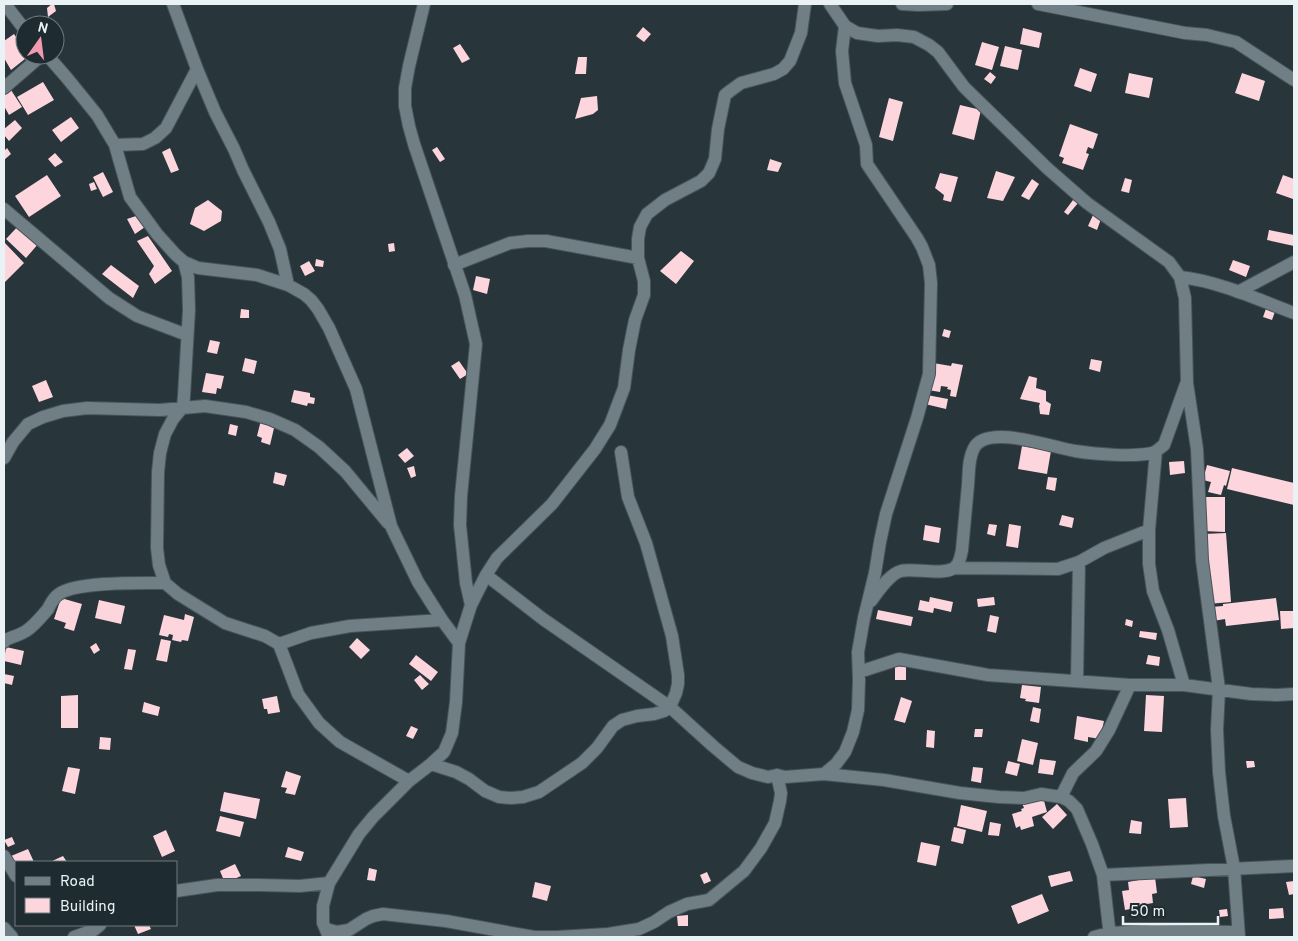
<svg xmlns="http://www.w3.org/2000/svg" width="1298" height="941" font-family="Overpass,sans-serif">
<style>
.building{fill:#fdd5dd}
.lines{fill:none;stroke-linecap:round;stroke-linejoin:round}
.minor-casing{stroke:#495459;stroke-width:14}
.minor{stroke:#707f85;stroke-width:12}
</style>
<rect width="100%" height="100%" fill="#28353a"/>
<path class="building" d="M52 4H54L56 11 48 17 47 8Z
M643 27 651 34 644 42 636 36Z
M1023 28 1042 33 1039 48 1020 44Z
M14 34 25 50V55H30L11 70 4 58V41Z
M982 42 999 47 992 70 975 65Z
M460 44 470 59 462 63 453 48Z
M1005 46 1022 50 1018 70 1000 66Z
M578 57H587L586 74H575Z
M1080 68 1097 74 1091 92 1074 86Z
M990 72 996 77 991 84 984 79Z
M1129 73 1153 78 1149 98 1125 93Z
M1242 73 1265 81 1259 101 1235 93Z
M43 82 54 100 28 115 17 97Z
M11 90 22 107 9 115 4 106V95Z
M597 96 598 110 593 114 575 119 581 98Z
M889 98 903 102 893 141 879 137Z
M960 105 981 110 974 140 952 134Z
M71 117 79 128 61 142 52 130Z
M15 120 22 128 9 141 4 135V129Z
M1070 124 1098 134 1093 149 1088 147 1086 153 1089 154 1083 170 1062 163 1064 158 1059 156Z
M437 147 445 159 440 162 432 150Z
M7 148 11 154 4 160V151Z
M170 148 179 170 171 173 162 152Z
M55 153 63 162 55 167 48 159Z
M770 159 782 163 778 172 767 170Z
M996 171 1015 177 1003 201 987 198Z
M103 172 113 192 103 197 93 177Z
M940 173 958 177 951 202 943 200 944 195 935 188Z
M47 175 61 196 29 217 15 196Z
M1283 175 1294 179V195L1293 199 1276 193Z
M1125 178 1132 180 1129 193 1121 191Z
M1032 179 1039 184 1029 200 1021 196Z
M94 182 97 189 91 191 89 184Z
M208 200 222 211 221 221 204 231 190 224 195 208Z
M1073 200 1078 203 1068 215 1064 212Z
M1093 215 1101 219 1097 230 1088 226Z
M136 216 145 227 135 234 127 219Z
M21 223 39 243 26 258 6 239Z
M1269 230 1294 235V246L1267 240Z
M148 236 172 271 155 284 149 274 154 266 137 241Z
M4 242 24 263 4 283Z
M394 243 395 251 389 252 388 244Z
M681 251 694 261 676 284 660 271Z
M316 259 324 261 323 267 315 266Z
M1233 260 1250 266 1246 277 1229 270Z
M309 261 315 271 305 276 300 266Z
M111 265 139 286 133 298 102 274Z
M476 276 490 279 487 294 473 290Z
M1267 306 1276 309 1272 320 1263 317Z
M241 309 249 310V318H240Z
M944 329 951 331 949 338 942 336Z
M210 340 220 342 217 354 207 352Z
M245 358 257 361 254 374 242 371Z
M1091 359 1102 361 1100 372 1089 369Z
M459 361 468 374 460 379 451 366Z
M933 363 951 366 952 363 963 365 956 397 950 396 951 390 947 389 948 387 941 386 940 392 928 390Z
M206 373 224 376 221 389 217 388 216 394 202 392Z
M1029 376 1037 378 1036 388 1046 391V401L1051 404 1049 415 1040 414 1039 406 1040 403 1020 399Z
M46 380 53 397 39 402 32 386Z
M294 390 310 393V397L315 398 314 404 308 403 307 406 291 402Z
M927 395 948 399 946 409 925 404Z
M261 420 275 424 270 445 261 442 262 438 257 436Z
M230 424 238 426 236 436 228 434Z
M1022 446 1051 451 1047 474 1018 469Z
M407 448 414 456 405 463 398 455Z
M1184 461 1185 473 1170 475 1169 462Z
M1207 465 1230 471 1226 486 1224 485 1221 495 1208 492 1211 482 1203 480Z
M414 466 416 476 411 478 407 468Z
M1232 468 1294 483V505L1227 489Z
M275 472 287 475 284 486 273 483Z
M1048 477 1057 478 1055 491 1046 489Z
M1203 497H1225V532L1202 531Z
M1062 515 1074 518 1072 528 1059 525Z
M989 524 997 525 995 536 987 534Z
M1009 524 1021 526 1018 548 1006 546Z
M925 525 941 528 939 543 923 540Z
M1226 533 1231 602 1208 604 1203 534Z
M930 597 953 602 951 612 934 608 933 613 918 610 920 600 929 602Z
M994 597 995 605 978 607 977 599Z
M61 598 82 604 74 631 64 628 66 623 54 619Z
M1276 598 1279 620 1226 626 1225 619 1213 621 1211 607 1223 606V604Z
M99 600 125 606 121 624 95 618Z
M878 610 913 617 911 626 876 619Z
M1280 611H1294V628L1281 629Z
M185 614 194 617 188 641 182 640 181 642 172 640 173 635 169 634 168 637 159 635 164 615 184 620Z
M990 615 999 617 996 633 987 631Z
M1126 619 1133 621 1132 627 1125 625Z
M1140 631 1157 633 1156 640 1139 637Z
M357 638 370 650 361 659 349 647Z
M161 639 171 641 167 662 156 660Z
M96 643 100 650 94 654 90 647Z
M6 647 24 651 21 665 4 661Z
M128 649 136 650 132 670 124 669Z
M416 655 438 672 431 681 409 664Z
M1148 655 1160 657 1159 666 1146 664Z
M895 666 906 667V680H895Z
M4 674 14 676 12 685 4 683Z
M420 675 429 684 422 690 414 680Z
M1022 685 1041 687 1039 703 1025 701 1026 699 1020 698Z
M78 695V728H61V696Z
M1146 695 1164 696 1162 732 1144 731Z
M277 696 280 712 268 714 267 709H264L262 699Z
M901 697 912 701 905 723 894 720Z
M144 702 160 707 158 716 142 712Z
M1033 707 1041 709 1039 723 1030 721Z
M1077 716 1104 721 1100 739 1088 737V742L1074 739Z
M411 726 418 729 413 739 406 736Z
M975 729H983L982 737H974Z
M927 730 935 731 934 748 926 747Z
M100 737 111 738 110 750 99 749Z
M1022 739 1038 743 1033 765 1017 761Z
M1040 759 1056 761 1053 775 1038 773Z
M1008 761 1020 764 1017 776 1005 773Z
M1246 761H1254L1255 767 1247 768Z
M68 767 80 769 75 794 62 791Z
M973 767 983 768 981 783 971 781Z
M286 771 301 776 295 795 285 793 287 788 281 787Z
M224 792 260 799 256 819 220 811Z
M1043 797 1047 812 1032 817 1034 826 1021 830 1020 826 1016 828 1012 814 1022 811 1021 809 1024 808 1022 803Z
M1186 798 1188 827 1170 828 1168 799Z
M1057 804 1067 815 1053 829 1042 817Z
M961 805 987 811 982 832 957 826Z
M220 816 244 822 240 837 216 831Z
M1131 820 1142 822 1141 834 1129 833Z
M990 822 1001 824 999 836 988 835Z
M954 827 966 830 963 844 951 841Z
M166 830 175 851 162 857 153 836Z
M12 837 15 844 8 847 4 840Z
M921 842 940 846 936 866 917 862Z
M288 847 304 852 301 861 285 857Z
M28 849 34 862H16V868L11 856Z
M63 856 67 862H50Z
M235 864 241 876 225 883 220 871Z
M369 868 377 870 375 881 367 880Z
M1070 871 1073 881 1051 887 1048 876Z
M707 872 711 881 704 884 700 875Z
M1193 876 1206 879 1204 888 1191 884Z
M1155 877 1157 893 1152 894 1153 903 1141 905 1142 907 1125 910 1122 891 1129 890 1128 882Z
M1294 881V894L1289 895 1286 882Z
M535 882 551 886 547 901 532 897Z
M1042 894 1049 911 1018 924 1011 906Z
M1283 908 1284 918 1269 919V909Z
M1227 909 1228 916 1220 917 1219 910Z
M688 915V926H678L677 916Z
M134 925H149L151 929 138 934Z"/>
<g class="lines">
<g class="minor-casing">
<path id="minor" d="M5 4 25 30
M173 4 197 69 215 112 234 149 243 170 269 222 280 249 288 285
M424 4 409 66 405 88V106L409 126 414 144 465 295 476 344 461 496 460 525 466 583 471 605
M830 4 845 26 857 33 878 36 897 35 914 37 929 45 938 52 964 87 1047 168 1087 203 1169 262 1180 277 1185 298 1187 383 1197 449 1202 560 1219 689 1217 730 1219 772 1224 816 1234 868 1239 937
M902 4 918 5 947 4
M1038 4 1185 33 1207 35 1236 42 1294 80
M47 55 67 78 97 115 115 145 130 197 157 234 175 254 184 262 198 268 257 275 288 285 304 294 311 300 318 309 329 328 356 389 391 526 418 582 442 620 459 643
M4 88 42 55
M115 145 143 144 155 138 166 128 197 69
M4 209 109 298 137 316 187 335
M184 262 188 277 189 310 184 396 183 407 173 419 165 434 160 453 158 472 157 548 159 565 165 583 178 594 225 623 265 636 279 644 298 694 319 723 340 742 409 781
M454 265 510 243 528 241H546L638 258
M1180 277C1218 281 1259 300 1294 313
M1238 292 1294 262
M1156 451 1149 530V564L1153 591 1168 630 1184 685
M4 458 13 442 28 424 43 417 63 411 87 408 160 410 205 406 246 412 270 419 295 430 319 447 345 471 388 523
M954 568 1058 569 1079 562 1104 548 1149 530
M486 575 543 619 670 707 713 746 738 767 752 773 768 777 777 775 785 777 824 774 884 780 960 793 999 797 1024 798 1041 794 1061 797 1069 801 1077 809 1092 844 1103 875 1110 937
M871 601C878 592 889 574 901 571 914 567 948 578 957 565 960 561 961 555 962 550 964 528 966 507 968 485 969 473 968 459 974 448 987 423 1054 448 1075 451 1094 454 1138 458 1155 452 1158 450 1161 447 1164 445L1186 384
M4 642 5 640C12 637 20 635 26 631 34 626 42 616 48 609 51 603 53 598 59 594 77 581 142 583 165 583
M279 644 311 633 350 626 442 620
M859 672 899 659 988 675 1130 685H1184L1251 694 1277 695 1294 694
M1077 681 1079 562
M431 764 456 772 469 779 485 791 499 797 511 798 523 797 539 792 582 763 597 748 613 726 622 720 637 716 654 714 664 711 670 707 676 693 678 684V675L672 636 646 543 628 497 621 452
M824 774 836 764 845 752 853 732 858 710 859 680 858 652 864 618 875 573 880 542 886 514 917 418 929 374 931 283 929 265 922 247 917 238 867 164 866 145 845 83 842 51 845 26
M1061 797 1073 773 1096 751 1109 730 1130 685
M4 856 16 876
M1103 875 1294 866
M176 891 217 885H259L300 886 329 883
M4 928 12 937
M326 929 337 932 349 930 366 919 373 916 383 914 446 921 534 937H557L608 934 639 929 654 922 669 912 687 904 709 900 744 871 761 848 775 823 780 801 781 793 777 775
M74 937 94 930 100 925
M329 937 323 923V906L329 883 359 834 373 817 409 781 431 764 444 752 452 733 456 702 459 643 471 605 486 575 497 558 552 504 595 449 610 425 624 388 629 350 635 320 644 295V281L638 258V239L640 227 647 214 665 200 701 181 709 173 715 159 718 129 725 95 730 91 741 83 774 74 783 69 790 61 801 33 805 4
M1094 937 1109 933 1153 931 1238 932"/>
</g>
<use href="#minor" class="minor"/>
</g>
<rect width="1298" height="941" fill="none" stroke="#eaf2f5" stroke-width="10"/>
<rect x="15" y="861" width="162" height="65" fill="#1e2b30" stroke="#707b7f"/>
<rect x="25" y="877" width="25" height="8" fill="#707f85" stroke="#707b7f"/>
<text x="60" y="886" font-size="15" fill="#eaf2f5">Road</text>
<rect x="25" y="898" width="25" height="15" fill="#fdd5dd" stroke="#707b7f"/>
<text x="60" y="911" font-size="15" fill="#eaf2f5">Building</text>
<g transform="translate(40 40) rotate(14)"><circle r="24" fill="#1e2b30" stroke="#707b7f"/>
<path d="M0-4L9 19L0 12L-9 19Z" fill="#f29aaf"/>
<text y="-8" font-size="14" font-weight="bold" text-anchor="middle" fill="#eaf2f5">N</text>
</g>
<path d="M1123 916v8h95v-8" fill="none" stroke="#eaf2f5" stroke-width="2.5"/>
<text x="1130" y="916" font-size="15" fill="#eaf2f5" stroke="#1e2b30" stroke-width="4" paint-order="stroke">50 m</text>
</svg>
